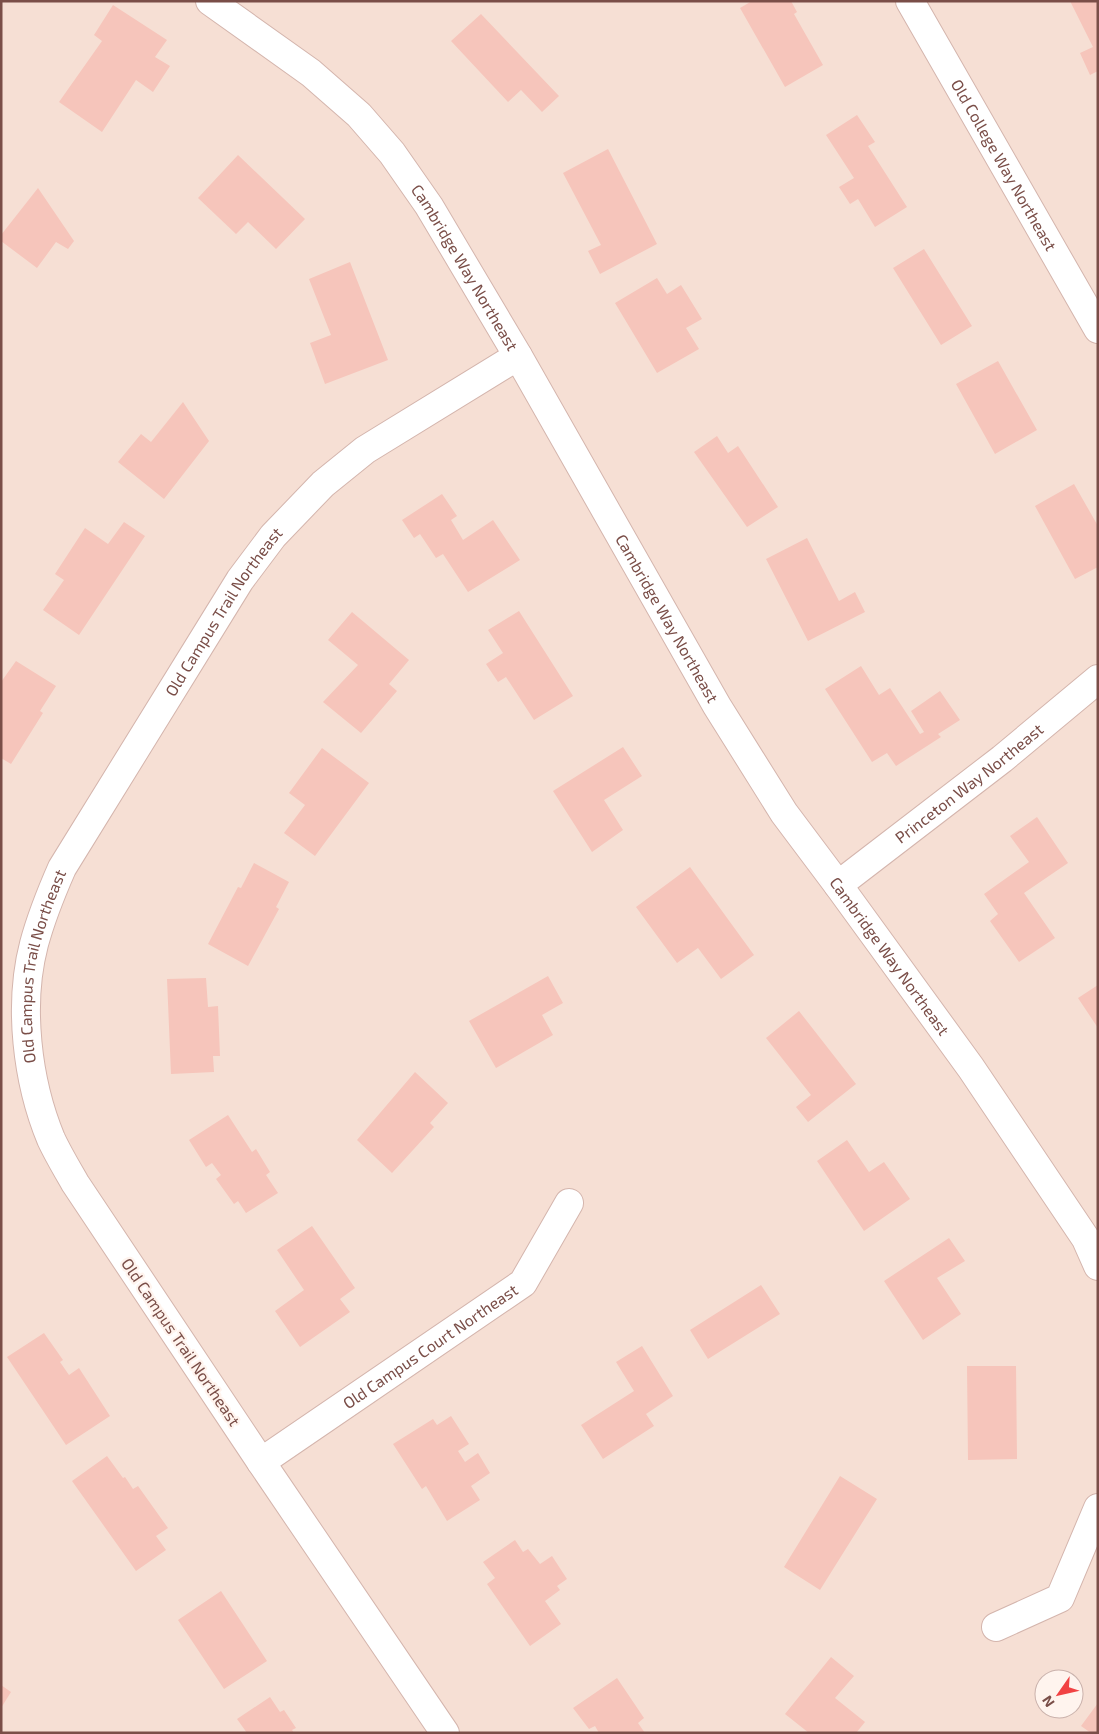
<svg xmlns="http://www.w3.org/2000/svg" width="1099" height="1734" font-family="'Exo 2',sans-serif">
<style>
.residential{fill:#f6dfd4;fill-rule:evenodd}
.building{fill:#f6c5bb}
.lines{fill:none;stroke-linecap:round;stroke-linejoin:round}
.street-casing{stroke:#d4b5ad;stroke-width:30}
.street{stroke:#fff;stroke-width:28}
.labels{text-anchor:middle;stroke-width:4.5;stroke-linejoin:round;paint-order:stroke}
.street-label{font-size:16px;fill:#7a4e48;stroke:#fff4ee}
</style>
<rect width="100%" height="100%" fill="#feefe6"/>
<path class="residential" d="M1 1H1098V1733H1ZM1044 1679H1074V1709H1044Z"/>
<path class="building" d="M752 1H791L797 12 794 14 823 65 785 87 740 8Z
M1070 1H1098V71L1090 75 1080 53 1093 47Z
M113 5 167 40 155 57 170 66 153 92 136 80 102 132 59 102 102 41 94 35Z
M481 14 559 96 542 112 521 90 508 102 451 41Z
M857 115 875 142 868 146 907 207 875 227 858 199 850 204 839 187 854 178 826 135Z
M608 149 657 244 600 274 588 251 601 245 563 173Z
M238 155 305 219 276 249 248 222 236 234 198 198Z
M38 188 74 241 68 249 56 242 37 268 1 241V235Z
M924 249 972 326 941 345 893 268Z
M350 262 388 360 325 384 310 343 331 335 309 279Z
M657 278 667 294 681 285 702 319 686 328 699 349 657 373 615 303Z
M998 361 1037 430 995 454 956 384Z
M183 402 209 441 164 499 118 462 141 434 151 442Z
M717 436 728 453 738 446 778 507 747 527 694 452Z
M1074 484 1098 526V567L1075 579 1035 506Z
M442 494 457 516 451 520 463 540 493 520 520 560 468 592 443 554 436 558 420 534 414 538 402 520Z
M124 522 145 536 79 635 43 610 64 580 55 574 85 528 108 544Z
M807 538 839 601 855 592 865 612 808 641 766 559Z
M519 611 573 696 534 720 506 677 498 682 486 664 503 653 488 630Z
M352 612 409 660 389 684 397 691 361 733 323 702 358 665 328 640Z
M16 661 56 686 40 711 43 713 11 764 1 758V682Z
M861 666 879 695 890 688 920 734 924 732 911 711 940 691 960 720 938 734 941 737 896 766 887 753 872 762 825 689Z
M623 747 642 776 604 800 623 830 592 852 553 791Z
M322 748 369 783 315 856 284 833 305 805 289 793Z
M1037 817 1068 863 1024 893 1055 938 1019 962 990 921 998 914 984 894 1029 862 1010 836Z
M254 863 289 882 276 907 279 909 248 966 208 944 238 887 241 888Z
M690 867 754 955 721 979 698 948 677 963 636 907Z
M548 976 563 1003 542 1015 553 1035 496 1068 469 1021Z
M206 978 208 1007 218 1006 220 1056H213L214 1072 171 1074 167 979Z
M1098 985V1028L1078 998Z
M799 1011 856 1084 808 1122 796 1107 811 1095 766 1038Z
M415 1072 448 1103 430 1123 434 1127 392 1173 357 1140Z
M228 1115 252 1152 256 1149 270 1172 266 1175 278 1193 246 1213 238 1201 234 1204 216 1179 221 1175 212 1163 206 1167 189 1140Z
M847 1140 869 1172 884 1162 910 1199 864 1231 817 1161Z
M312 1226 355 1288 340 1299 350 1312 300 1347 275 1311 304 1290 277 1250Z
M949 1238 965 1261 937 1278 961 1314 923 1340 884 1281Z
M761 1285 780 1314 708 1359 690 1330Z
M44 1333 63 1360 60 1362 69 1375 79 1368 110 1416 66 1445 7 1357Z
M642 1346 673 1396 646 1414 654 1426 603 1459 581 1425 634 1391 616 1362Z
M967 1366H1016L1017 1459 968 1460Z
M451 1416 469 1444 458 1451 465 1462 478 1453 490 1473 471 1486 480 1500 447 1521 426 1486 422 1489 393 1444 433 1419 437 1425Z
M107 1456 123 1478 125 1477 133 1489 138 1486 168 1528 156 1536 166 1550 136 1571 72 1481Z
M840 1476 877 1499 820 1590 784 1567Z
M515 1540 523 1552 528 1549 540 1564 552 1556 567 1579 557 1586 560 1590 545 1601 561 1624 530 1646 487 1584 495 1578 483 1562Z
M221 1591 267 1661 224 1689 178 1620Z
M831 1657 854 1676 835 1698 865 1722 856 1733H809L785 1714Z
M617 1678 644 1718 638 1723 645 1733H599L595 1726 589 1729 573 1708Z
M1 1685 11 1692 1 1708Z
M270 1697 280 1712 284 1710 296 1728 292 1730 294 1733H247L237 1719Z
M1098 1703V1733H1091L1081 1726Z"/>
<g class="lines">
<g class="street-casing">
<g id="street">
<path id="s1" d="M210 1 311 73 359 115 392 153 429 206 518 356 717 706 784 813 838 885 971 1068 1086 1239 1098 1266"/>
<path id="s2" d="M910 1 1098 329"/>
<path id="s3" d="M838 885 1002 759 1098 679"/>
<path id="s4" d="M261 1462 523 1283 569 1203"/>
<path d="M996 1627 1060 1598 1098 1508"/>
<path id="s5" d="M445 1733 261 1462 75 1183C67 1169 58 1154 51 1139 27 1081 18 1005 34 944 41 918 51 893 62 868L240 580 273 536 323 484 365 450 518 356"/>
</g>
</g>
<use href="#street" class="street"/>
</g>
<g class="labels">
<g class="street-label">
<text dy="6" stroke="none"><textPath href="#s2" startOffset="189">Old College Way Northeast</textPath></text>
<text dy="6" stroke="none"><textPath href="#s1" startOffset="374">Cambridge Way Northeast</textPath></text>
<text dy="6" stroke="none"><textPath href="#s5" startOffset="1296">Old Campus Trail Northeast</textPath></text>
<text dy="6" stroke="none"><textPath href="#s1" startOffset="779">Cambridge Way Northeast</textPath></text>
<text dy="6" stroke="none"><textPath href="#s3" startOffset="166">Princeton Way Northeast</textPath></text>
<text dy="6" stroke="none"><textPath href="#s1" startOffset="1184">Cambridge Way Northeast</textPath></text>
<text dy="6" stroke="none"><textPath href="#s5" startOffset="891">Old Campus Trail Northeast</textPath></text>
<text transform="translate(181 1342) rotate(56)" y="6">Old Campus Trail Northeast</text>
<text dy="6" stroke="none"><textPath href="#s4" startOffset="205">Old Campus Court Northeast</textPath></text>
</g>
</g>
<rect width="1099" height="1734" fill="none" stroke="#7a4e48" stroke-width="5"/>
<g transform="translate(1059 1694) rotate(236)"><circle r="24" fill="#fff4ee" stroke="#cab2ac"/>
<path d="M0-4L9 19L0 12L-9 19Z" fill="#f14243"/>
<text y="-8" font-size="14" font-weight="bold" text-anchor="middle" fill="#7a4e48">N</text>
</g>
</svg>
